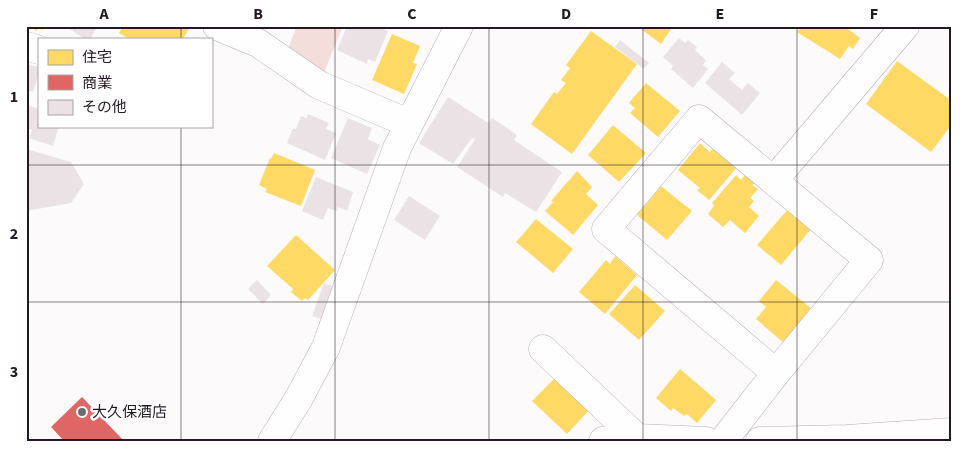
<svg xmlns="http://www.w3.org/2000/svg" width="978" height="467" font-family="'Source Sans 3','Noto Sans JP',sans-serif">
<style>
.green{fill:#f4dedc}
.homes{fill:#ffd966}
.shops{fill:#e06666}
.building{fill:#ebe2e5}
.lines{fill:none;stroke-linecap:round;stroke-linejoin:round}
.minor-casing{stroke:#b6b0b5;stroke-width:29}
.minor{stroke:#fffeff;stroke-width:28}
.grid{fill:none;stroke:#231922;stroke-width:1;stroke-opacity:0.55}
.poi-dot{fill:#6f686e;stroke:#fff;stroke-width:2}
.labels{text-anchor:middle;stroke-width:5;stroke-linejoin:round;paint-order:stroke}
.poi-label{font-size:15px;fill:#231922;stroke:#fff;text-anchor:start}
.neatline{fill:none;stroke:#231922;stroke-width:2}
.grid-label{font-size:16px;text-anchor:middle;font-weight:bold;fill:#231922}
</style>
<rect width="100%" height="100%" fill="#fdfafc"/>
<path class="green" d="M297 26H343L323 75 288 48Z"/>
<path class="homes" d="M31 26H46L42 30 39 27 36 31Z
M123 26H188L190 27 183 39H129L119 33Z
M637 26H673L661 44Z
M802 26H844L860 38 853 49 849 46 840 59 797 32Z
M591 31 637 64 572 154 531 124 554 92 557 94 566 83 561 80 570 68 566 65Z
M392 34 420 46 413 63 417 64 404 94 372 80Z
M897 61 952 101V124L931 152 866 104Z
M646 83 680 111 658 137 630 113 635 108 629 103Z
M613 125 646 153 619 182 588 155Z
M700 143 710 152 715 146 738 166 709 200 697 190 700 188 678 170Z
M274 153 315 170 301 206 265 192 267 189 259 185 270 158 271 159Z
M577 171 592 187 586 194 598 205 573 235 545 211 553 202 551 201Z
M746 174 755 183 752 185 758 189 750 198 754 201 749 207 759 216 745 233 730 220 723 227 708 214 714 206 712 203 736 175 741 180Z
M661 186 692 211 667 240 637 215Z
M789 208 812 228 781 265 757 245Z
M536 219 573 249 553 273 516 242Z
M296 235 335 270 308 300 305 298 302 301 291 292 293 289 267 266Z
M615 256 637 275 605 314 579 292 606 260 610 264Z
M776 280 812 309 784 343 756 319 766 307 759 301Z
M635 285 665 311 639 340 609 314Z
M680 369 716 400 697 423 687 414 684 416 673 408 671 411 656 398Z
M556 377 590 409 567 434 532 401Z"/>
<path class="shops" d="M82 397 124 441H64L51 427Z"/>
<path class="building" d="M65 26H98L90 39H85Z
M347 26H368L375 29V26H378L388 31 375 62 368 59 367 64 337 50Z
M679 38 685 43 688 40 697 47 695 50 706 60 703 65 708 69 693 88 671 69 673 66 663 57Z
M620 40 649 63 644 69 615 47Z
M722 62 735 73 729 79 742 90 748 83 760 93 742 115 705 83Z
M26 64 39 67V73L33 92 26 90Z
M448 97 488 123 492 118 517 135 514 140 562 172 536 212 505 193 503 197 457 167 475 139 472 138 453 164 419 143Z
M26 105 39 109V126H59L53 146 29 138 32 130 26 128Z
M308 114 329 123 326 129 336 133 325 160 287 143 293 128 296 129 301 116 306 118Z
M348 118 372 128 368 139 380 145 367 174 331 158Z
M26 149 71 162 84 184 71 203 26 211Z
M316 177 353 192 347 211 338 207 337 211 328 208 323 220 302 211Z
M409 196 440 216 425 240 394 220Z
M257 280 271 295 263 304 248 289Z
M324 283 335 287 324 320 312 316Z"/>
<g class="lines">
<g class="minor-casing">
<path id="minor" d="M217 26 258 43 319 85 408 123
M26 46 39 50
M774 180 905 26
M543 349 637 438
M272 441 299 398 326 347 397 148 459 26
M603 441 637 438 706 441
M723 441 776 373 869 260 699 119 606 229 776 373
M760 441 847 439 952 432"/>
</g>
<use href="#minor" class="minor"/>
</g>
<path class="grid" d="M181 26V39M335 26V441M489 26V441M643 26V441M797 26V441M181 126V441M26 165H952M26 302H952"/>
<circle class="poi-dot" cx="82" cy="412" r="5"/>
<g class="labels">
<g class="poi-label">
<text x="92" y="417">大久保酒店</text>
</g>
</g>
<rect width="978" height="467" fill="none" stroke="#ffffff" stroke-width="55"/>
<rect x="38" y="38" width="175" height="90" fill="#ffffff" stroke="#a7a3a7"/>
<rect x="48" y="50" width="25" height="15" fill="#ffd966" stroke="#a7a3a7"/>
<text x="82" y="62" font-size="15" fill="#231922">住宅</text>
<rect x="48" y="75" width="25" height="15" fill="#e06666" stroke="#a7a3a7"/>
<text x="82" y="88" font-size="15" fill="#231922">商業</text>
<rect x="48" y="100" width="25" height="15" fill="#ebe2e5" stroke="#a7a3a7"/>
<text x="82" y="112" font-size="15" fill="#231922">その他</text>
<rect x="28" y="28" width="922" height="412" class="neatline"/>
<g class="grid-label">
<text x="104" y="19">A</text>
<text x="258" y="19">B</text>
<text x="412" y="19">C</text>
<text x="566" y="19">D</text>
<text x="720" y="19">E</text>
<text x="874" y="19">F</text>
<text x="14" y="102">1</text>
<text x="14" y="239">2</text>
<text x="14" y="377">3</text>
</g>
</svg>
